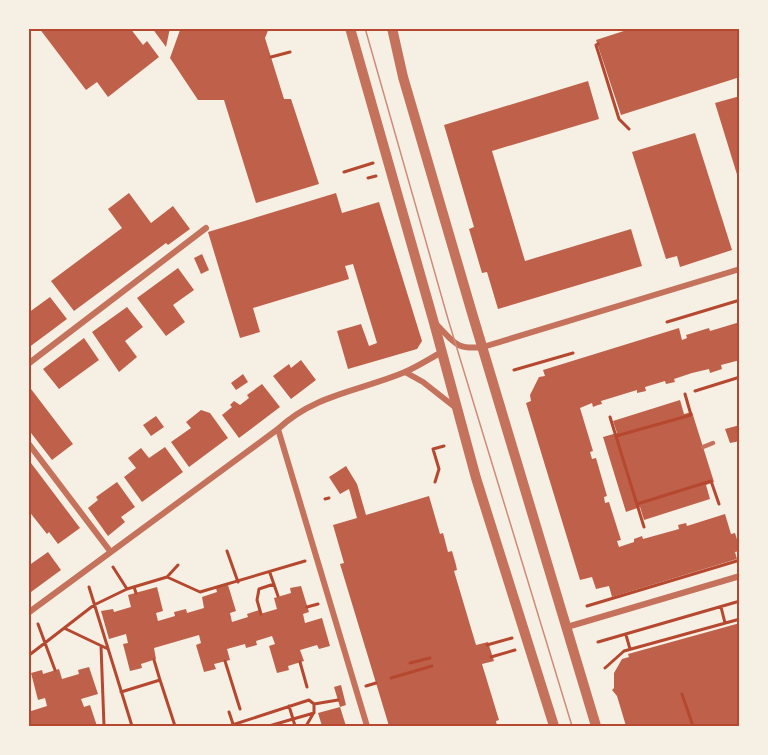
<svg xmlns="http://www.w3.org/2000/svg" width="768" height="755" font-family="'Golos Text',sans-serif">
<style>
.building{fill:#bf614a}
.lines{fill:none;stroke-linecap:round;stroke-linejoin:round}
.path{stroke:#b5482f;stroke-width:3}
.service{stroke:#c5725c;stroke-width:4.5}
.minor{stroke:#c5725c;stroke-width:6}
.tertiary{stroke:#c5725c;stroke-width:10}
.tram{stroke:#cf8b77;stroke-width:1.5}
.neatline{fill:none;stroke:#b5482f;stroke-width:2}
</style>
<rect width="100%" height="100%" fill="#f6efe4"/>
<path class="building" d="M39 28H130L143 45 147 41 159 57 108 97 97 82 86 90Z
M152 28H170L166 47Z
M175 28H269L265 38 284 99H291L319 184 256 203 224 100H198L170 58 180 30Z
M633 28H740V77L621 115 596 40Z
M588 81 599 119 492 151 525 261 631 229 642 266 498 309 487 272 482 273 469 229 474 227 444 125Z
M740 96V181H739L715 103Z
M695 133 732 250 680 267 677 256 666 259 632 152Z
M129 193 151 223 173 206 190 229 168 245 166 243 74 311 51 281 122 228 108 209Z
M336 193 342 213 379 202 422 341 417 349 348 369 337 331 361 324 369 346 377 343 353 264 345 266 349 279 253 308 260 332 240 338 208 232Z
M202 254 209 270 201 274 194 258Z
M178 268 194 290 173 305 185 322 166 336 137 298Z
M50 297 67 319 28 348V313Z
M127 307 143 327 125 341 137 357 119 372 92 332Z
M740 322V360L721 365 722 369 710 373 709 369 692 373 674 379 675 382 666 384 665 381 645 387 646 391 637 393V390L601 401 602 404 598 405 593 407 592 403 580 408 593 451 590 452 592 459 596 458 607 496 604 497 605 503 609 502 621 540 617 541 619 547 634 542V539L642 536 643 539 679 529 678 525 686 523 687 526 725 514 731 534 735 533 740 549V551L735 552 737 559 612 597 609 586 596 589 592 577 580 580 526 403 531 401 530 395 539 377 545 376 543 370 679 328 682 340 687 338 686 335 709 328 710 331Z
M84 338 99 360 59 389 43 369Z
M301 360 316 380 291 399 273 376 289 364 291 368Z
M243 374 248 382 236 390 231 383Z
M262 384 280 407 239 438 222 415 232 407 230 405 234 401 240 405 249 398 247 395Z
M31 389 73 444 52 460 28 429V391Z
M680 400 684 414 692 412 714 482 706 485 710 499 644 520 640 507 626 512 603 437 617 433 613 421Z
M201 410 210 413 228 438 189 467 171 442 191 428 186 422Z
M156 416 164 427 151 436 143 425Z
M740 425V441L730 443 725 429Z
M165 447 183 472 142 502 124 477 136 468 128 458 141 448 149 458Z
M28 459 80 528 58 544 49 532 47 534 28 510Z
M346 466 357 484 366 515 429 496 440 534 443 533 448 552 452 551 456 565 457 570 454 571 476 645 488 642 494 661 482 664 499 720 496 721 497 726H389L340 564 344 563 333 525 357 518 349 489 340 494 329 477Z
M117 482 135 507 121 517 125 522 108 536 88 508 98 500 96 497Z
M48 552 61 570 31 592 28 588V566Z
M228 585 236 611 230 613 232 622 248 617 247 614 259 610 260 614 277 609 274 598 291 593 290 588 301 586 309 612 303 614 305 623 322 618 330 646 319 649 317 645 300 650 304 661 288 666 289 670 277 673 269 646 275 644 272 636 256 641 257 645 246 648 245 644 227 649 230 660 214 664 216 669 204 672 196 645 201 643 199 635 154 648 156 659 141 664 142 668 130 671 123 644 128 643 126 634 109 639 101 611 113 609 114 612 131 607 128 595 157 587 163 611 156 613 158 621 175 616 174 612 186 609 187 613 204 608 202 597 217 592 216 588Z
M740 623V726H626L617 696 612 690 614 688V673L622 659 629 657 628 654Z
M89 667 98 694 81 699 84 707 90 705 97 726H28V712L47 706 45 698 38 700 31 673 42 670 43 674 59 669 62 679 79 674 78 670Z
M341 685 346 705 340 707 346 726H322L318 713 340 707 334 687Z"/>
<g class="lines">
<path class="path" d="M598 44 596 45 619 119 629 129
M271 57 290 52
M344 172 373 163
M368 178 376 176
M667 322 740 300
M514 370 573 353
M695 391 740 377
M610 417 644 527
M616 436 691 415 685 394
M435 482 439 469 433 449 444 446
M325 499 329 498
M637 504 711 481 719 504
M227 551 238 582
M113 567 127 589
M270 573 278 596
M167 577 178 565
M89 587 132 726
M134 587 136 593
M587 606 740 560
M307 607 318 604
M721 607 725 623
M261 614 257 600 259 589 274 584
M38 624 55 670
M66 629 108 649
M626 635 630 649
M598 642 740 601
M487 645 512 638
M101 646 104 726
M28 656 94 605 127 589 167 577 200 592 305 561
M491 657 515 650
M154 660 160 680
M225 661 240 709
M300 662 307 687
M410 663 430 658
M605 668 624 651 740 619
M391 678 432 666
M366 686 376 683
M121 692 160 680 175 726
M682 694 693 726
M289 706 293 719 314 713V704
M229 712 233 724
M229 726 309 700 314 704 338 700
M269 726 293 719 295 726
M306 726 313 714"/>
<path class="service" d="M703 447 713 443"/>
<path class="minor" d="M437 325C455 343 456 350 483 347L740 269
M28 364 206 228
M405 372 423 382 456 408
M278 429 367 726
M28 443 110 551
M28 613 278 429C315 394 360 391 405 372 417 367 429 359 442 352
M567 627 740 576"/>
<path class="tertiary" d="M350 28 434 323 476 478 554 726
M392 28 403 77 472 313 596 726"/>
<path class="tram" d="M365 28 448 319 572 726"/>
</g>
<rect width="768" height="755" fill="none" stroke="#f6efe4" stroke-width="60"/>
<rect x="30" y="30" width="708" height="695" class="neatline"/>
</svg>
